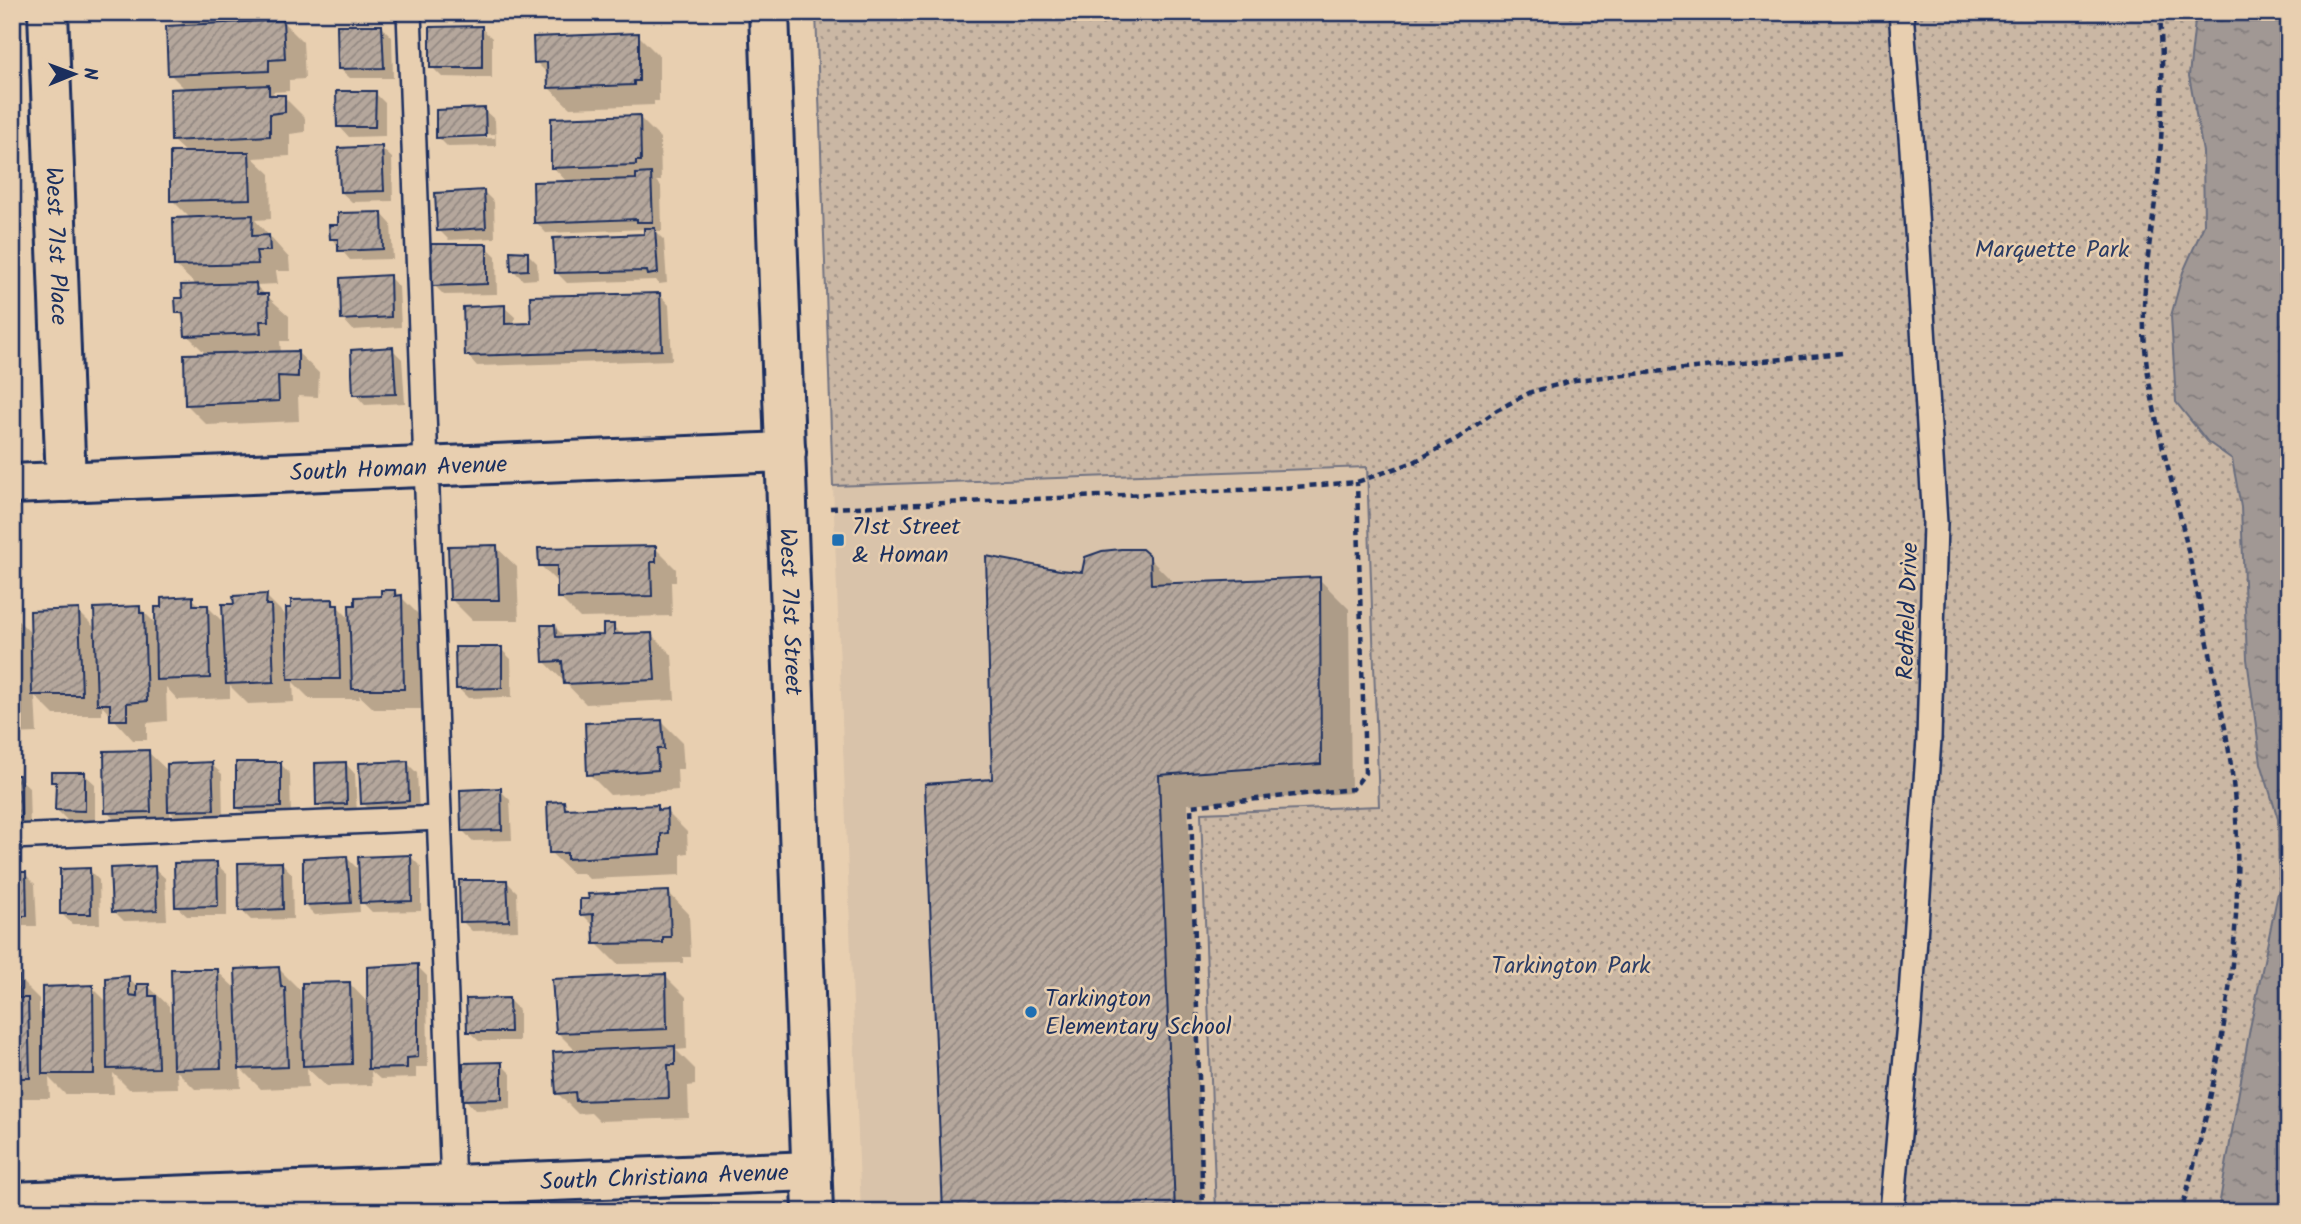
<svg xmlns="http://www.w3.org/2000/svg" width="2301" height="1224" font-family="Kalam,sans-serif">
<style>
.built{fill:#d9c3aa}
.park{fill:url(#park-dots);stroke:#727381;stroke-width:2}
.water{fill:url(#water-ripples);stroke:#6b6e7e;stroke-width:2}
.shadow{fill:#0003;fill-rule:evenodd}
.building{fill:url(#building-hatch);stroke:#1b2f5e;stroke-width:2}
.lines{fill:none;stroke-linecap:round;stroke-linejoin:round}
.lane-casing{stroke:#1b2f5e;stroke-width:28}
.street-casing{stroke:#1b2f5e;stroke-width:44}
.secondary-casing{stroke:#1b2f5e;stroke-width:44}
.path{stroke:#1b2f5e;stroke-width:4.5;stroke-dasharray:7 5;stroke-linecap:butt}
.lane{stroke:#e8cfb0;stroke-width:23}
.street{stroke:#e8cfb0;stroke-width:38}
.secondary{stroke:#e8cfb0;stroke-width:38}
.poi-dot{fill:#1f6fb2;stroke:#e8cfb0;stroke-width:2.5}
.labels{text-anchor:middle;stroke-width:5;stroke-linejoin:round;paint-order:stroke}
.street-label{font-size:24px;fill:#1b2f5e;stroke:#e8cfb0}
.park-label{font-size:24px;fill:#2c3d65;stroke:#e8cfb0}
.poi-label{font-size:24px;fill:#1b2f5e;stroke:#e8cfb0;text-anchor:start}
</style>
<defs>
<pattern id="park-dots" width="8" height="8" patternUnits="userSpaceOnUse" patternTransform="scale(1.75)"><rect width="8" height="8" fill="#cab7a4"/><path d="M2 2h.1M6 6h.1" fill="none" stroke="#a39589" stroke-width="1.8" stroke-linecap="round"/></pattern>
<pattern id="water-ripples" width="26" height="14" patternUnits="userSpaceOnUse" patternTransform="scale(1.75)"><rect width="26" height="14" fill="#a19894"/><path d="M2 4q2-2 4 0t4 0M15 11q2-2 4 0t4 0" fill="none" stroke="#827c7c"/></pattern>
<pattern id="building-hatch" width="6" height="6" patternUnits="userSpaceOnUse" patternTransform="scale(1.75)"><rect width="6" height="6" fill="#b5a79c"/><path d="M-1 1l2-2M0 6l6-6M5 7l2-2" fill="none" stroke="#928882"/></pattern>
</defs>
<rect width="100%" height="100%" fill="#e8cfb0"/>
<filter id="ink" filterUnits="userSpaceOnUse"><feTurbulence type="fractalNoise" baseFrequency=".0143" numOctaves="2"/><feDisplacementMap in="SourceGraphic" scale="14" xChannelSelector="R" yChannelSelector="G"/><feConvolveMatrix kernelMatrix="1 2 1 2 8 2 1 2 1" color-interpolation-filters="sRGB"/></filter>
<g filter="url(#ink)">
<path class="built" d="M1367 466 1380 807 1201 814 1216 1212H861L833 486Z"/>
<path class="park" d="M816 12H2289V1212H1216L1201 813 1379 806 1367 467 833 486Z"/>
<path class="water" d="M2196 12H2289V1212H2218L2250 1028 2279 888 2278 819 2261 763 2247 659 2241 507 2232 459 2208 442 2176 402 2171 316 2183 272 2204 225 2203 152 2189 76Z"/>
<path class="shadow" d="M170 12H272V22H283L303 42 305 79 289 80V91L272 92 278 97H284L305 118V132L290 134V156L253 158 270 174 271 219 255 220 289 258 290 271H276L278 284 255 285 289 316V341H280L281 353H298L319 373 318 397 298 396 299 421 207 425 186 404 207 355 187 335 186 320 178 312 184 299 197 286 176 266 191 219 172 200 187 154 172 140 186 90 170 74 184 26Z
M344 12H383L345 14Z
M433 12H482V19L441 20Z
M543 12H617L545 14Z
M382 27 392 37 393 78H350L339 68Z
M481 28 492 38V78L442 77 432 67Z
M638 35 659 56V101H654V105L570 108 549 88V75L536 62Z
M375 93 385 103V136L349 137 339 126Z
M484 110 495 120 496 146 448 147 438 137ZM495 134V138L445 139V136Z
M639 117 660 138 661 181H656L661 186 662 231H655L664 240 667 283 659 284 656 280 567 283 557 273 645 235V229L546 233 536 222 568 183 553 167Z
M381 148 392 158 393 201 352 202 341 192Z
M484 192 494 202 495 238 449 240 439 230Z
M381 213 391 224 393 259 350 260 331 238 340 227Z
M486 246 496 256 497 294 444 295 434 285Z
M527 253 537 263 538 279 523 280 513 270Z
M389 277 399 287 401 327 353 330 343 319Z
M659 294 669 305 672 360 477 366 467 355 504 307 515 317 514 325H532Z
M392 349 402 359 405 403 365 405 355 394Z
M496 547 517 567 519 620H472L451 599Z
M655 548 676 569V582H671L672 616 580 618 559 597V584L540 565Z
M1149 558 1176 585 1319 579 1349 609 1351 793 1188 804 1203 1212H945L994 780 1060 572 1084 574Z
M395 591 422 618 424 709H374L359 695 360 699H310L293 682 294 702 248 704 230 686V698L178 700 166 687 167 721 147 723V740H133L102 706V715H54L35 696 37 733 12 734V615L33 635 78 611 96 629 140 608 157 625 192 598 201 607 207 606 225 624 236 606 266 596 288 618 332 601 351 620Z
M613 626 623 636 652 635 672 655 675 700 586 704 544 661 555 627 566 638 605 637Z
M501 649 511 659 512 697 468 698 458 688Z
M661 721 682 742 684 769H677L678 790 610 795 589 774Z
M148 752 169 772 211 764 222 774 223 820 180 821 170 811 171 832 128 833 107 812Z
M280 763 290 774 291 817 248 818 238 808Z
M345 763 355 774 357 814 328 815 318 804Z
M407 763 417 773 419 811 373 813 363 803Z
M84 774 95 784V820H67L57 810 58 787 52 781Z
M12 777H18L29 787 30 828 12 829Z
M500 790 510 800 512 840 473 841 463 831Z
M563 803 571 811 657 807 662 812 666 811 687 832 688 853 681 854V875L589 879 583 873H572L551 853Z
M410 856 421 867V911L372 912 359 899 360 912 315 915 305 905 347 858 357 868 358 879Z
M282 863 292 874 293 919 251 920 241 910Z
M216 864 227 874V916H187L176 906Z
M154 868 165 878 167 920 124 921 114 911Z
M89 870 99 880 100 924H72L62 914Z
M12 874H25L35 884 37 926H12Z
M507 882 517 892 518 930 472 931 462 921Z
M669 893 689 914 691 957H683V963L617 964 596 943 595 927 582 914Z
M417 966 427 976 428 1067H416V1078L380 1079 371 1071 372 1085 326 1086 307 1068 308 1087 261 1089 240 1068 241 1088 195 1089 177 1071 178 1088 129 1089 113 1073 114 1094H65L49 1078 50 1098H12V978H18L39 999V1012L44 1016 92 987 108 1003 128 978 138 988 148 986 169 1006V1011L174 1016 217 971 238 991 279 969 300 990 301 1005 349 983 369 1004Z
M665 976 686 997 687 1049 676 1050 695 1069V1085L688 1086 689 1118 599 1121 591 1113 578 1114 557 1093 577 1052 557 1032Z
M509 1000 519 1010V1041H479L468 1031Z
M501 1064 511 1074V1109L475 1110 465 1099Z"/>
<path class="building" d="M283 20 285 59 269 60V71L168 75 166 26Z
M337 25H382L384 68 338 69Z
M482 26V68H430V27Z
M639 33V81H634V85L548 88 547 62 534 63 533 37Z
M269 85V95H285V112L270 114V136L171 141 170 89Z
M336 91H376L375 127H337Z
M485 108 486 136 436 138V110Z
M640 115 641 161H636V165L551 168V118Z
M382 146 384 191 340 192 338 148Z
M170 152H249L251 199 170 201Z
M651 173 653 222H637V219L534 223 533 182 636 179V174Z
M484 190 486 228 437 231 435 193Z
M382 212 383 249 338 251V239H330L329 225H338V213Z
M253 215 252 236 269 235 270 251H256L258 264 174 266 173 218Z
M644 228H655L658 273 648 275 647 271 555 273 553 238 644 234Z
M431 244H487V284L432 286Z
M510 251 528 252V270L511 271Z
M390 275 391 317 341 320 340 278Z
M256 283 257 294H268L269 321H260L261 333 185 336 183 313H176L175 298H182L181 285Z
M660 293 662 350 465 356 463 307 505 305V324L531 323 530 296Z
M393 347 396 394 353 395 351 350Z
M298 351V377L278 376 279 401 185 405 184 354Z
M497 545 499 600H450L448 546Z
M656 546V562H651L652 596 557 598V566H539L538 548Z
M1121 549H1142L1150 556 1151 584 1320 577 1321 764 1159 775 1175 1212H943L925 784 992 779 986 556 1060 570 1082 572 1085 557 1102 551Z
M381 590H395V596L402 595 404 689H352L349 605H355V597L381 596Z
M267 594 266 605H271L274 682 226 684 222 604H234L233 596Z
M193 596V605H208L210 678 156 680 155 607H161V598Z
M333 599V605H338L340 679H288L286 608H291V600Z
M140 606V613H144L147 701 127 703V720H110V704H97L94 608Z
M79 609 82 695H32L30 611Z
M12 613 17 713H12Z
M603 624H614V634L652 633 655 680 564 684 562 661 543 662 541 625H555L556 637 603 635Z
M455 647H502V688L456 689Z
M662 720 664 749H657L658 770 587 775 585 723Z
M149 750 151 812 105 813 104 751Z
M408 761 409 801 361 804 359 763Z
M212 762 214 810 168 811 167 764Z
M236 762H281V807L236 808Z
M346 762 347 804 316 805 315 763Z
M51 772H85V811L55 810 56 782H51Z
M12 775H19L21 818H12Z
M501 788 502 830 461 831 460 790Z
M564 801 565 809 658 805V810L667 809 668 833 661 834V854L567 859V853H549L547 802Z
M411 855 412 901 360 903 358 857Z
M347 856 351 903 303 905V858Z
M217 862 218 906 175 907 174 863Z
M282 862 283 909 239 911 238 863Z
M155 866 157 910 112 912 110 868Z
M90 868 91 914H60V869Z
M12 872H26L27 916H12Z
M459 880H507L509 921 460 922Z
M669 891 671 937H663V943L594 944 593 914 580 915V899H589L588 894Z
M418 964V1057L407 1058V1068L368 1069 367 967Z
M279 967 281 987H285L288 1067 239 1069 235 969Z
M171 969H218L221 1068 173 1069Z
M666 974 667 1029 556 1033 552 979Z
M12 976H19V998H28L30 1078H12Z
M129 976V995L137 996V984H149V996H156L158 1068 107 1069 106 978Z
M350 982 352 1064 303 1066 302 983Z
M93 985 94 1074H42V987Z
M509 998 510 1032H467L466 999Z
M675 1046V1065H668L669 1098 576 1101 575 1092 556 1094 553 1052Z
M502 1062V1099L463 1100V1063Z"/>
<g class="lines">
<g class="lane-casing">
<path id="lane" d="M409 12 454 1212
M12 837 439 818
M1892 1212 1909 1023 1929 739 1935 523 1912 149 1901 12"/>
</g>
<g class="street-casing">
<g id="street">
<path id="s1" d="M48 12 66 482"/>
<path id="s2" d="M12 484 786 452"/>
<path id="s3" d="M12 1202 812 1171"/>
</g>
</g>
<g class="secondary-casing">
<g id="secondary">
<path id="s4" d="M769 12 813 1212"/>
</g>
</g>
<path class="path" d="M2160 12C2163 67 2164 123 2158 177 2152 233 2140 290 2145 347 2150 410 2170 471 2184 532 2198 596 2212 660 2224 723 2256 885 2226 1056 2181 1212
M830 508 1283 488 1357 482 1414 462 1458 438 1497 410 1531 392 1575 380 1842 353
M1203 1212 1191 806 1353 789 1365 773 1357 482"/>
<use href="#lane" class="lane"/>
<use href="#street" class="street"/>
<use href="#secondary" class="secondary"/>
</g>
</g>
<g class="poi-dot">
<rect x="831" y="533" width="14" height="14" rx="3.5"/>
<circle cx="1031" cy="1012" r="7"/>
</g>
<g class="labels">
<g class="street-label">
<text dy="8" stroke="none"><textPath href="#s1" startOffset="234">West 71st Place</textPath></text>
<text dy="8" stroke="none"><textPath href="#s2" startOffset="387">South Homan Avenue</textPath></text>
<text transform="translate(1907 611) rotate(-88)" y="8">Redfield Drive</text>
<text dy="8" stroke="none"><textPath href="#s4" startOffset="600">West 71st Street</textPath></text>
<text dy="8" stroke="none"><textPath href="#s3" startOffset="653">South Christiana Avenue</textPath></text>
</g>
<g class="park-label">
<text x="2052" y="257">Marquette Park</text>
<text x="1571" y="973">Tarkington Park</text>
</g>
<g class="poi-label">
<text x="852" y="534">71st Street<tspan x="852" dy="28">&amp; Homan</tspan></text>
<text x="1045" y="1006">Tarkington<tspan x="1045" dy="28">Elementary School</tspan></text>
</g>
</g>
<rect width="2301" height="1224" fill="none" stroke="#e8cfb0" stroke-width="42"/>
<rect x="21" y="21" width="2259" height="1182" fill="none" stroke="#1b2f5e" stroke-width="2.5" filter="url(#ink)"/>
<g transform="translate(74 74) rotate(89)" stroke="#e8cfb0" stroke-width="5" paint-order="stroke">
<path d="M0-5L12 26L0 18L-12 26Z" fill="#1b2f5e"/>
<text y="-10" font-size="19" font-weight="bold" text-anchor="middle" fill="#1b2f5e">N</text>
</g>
</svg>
